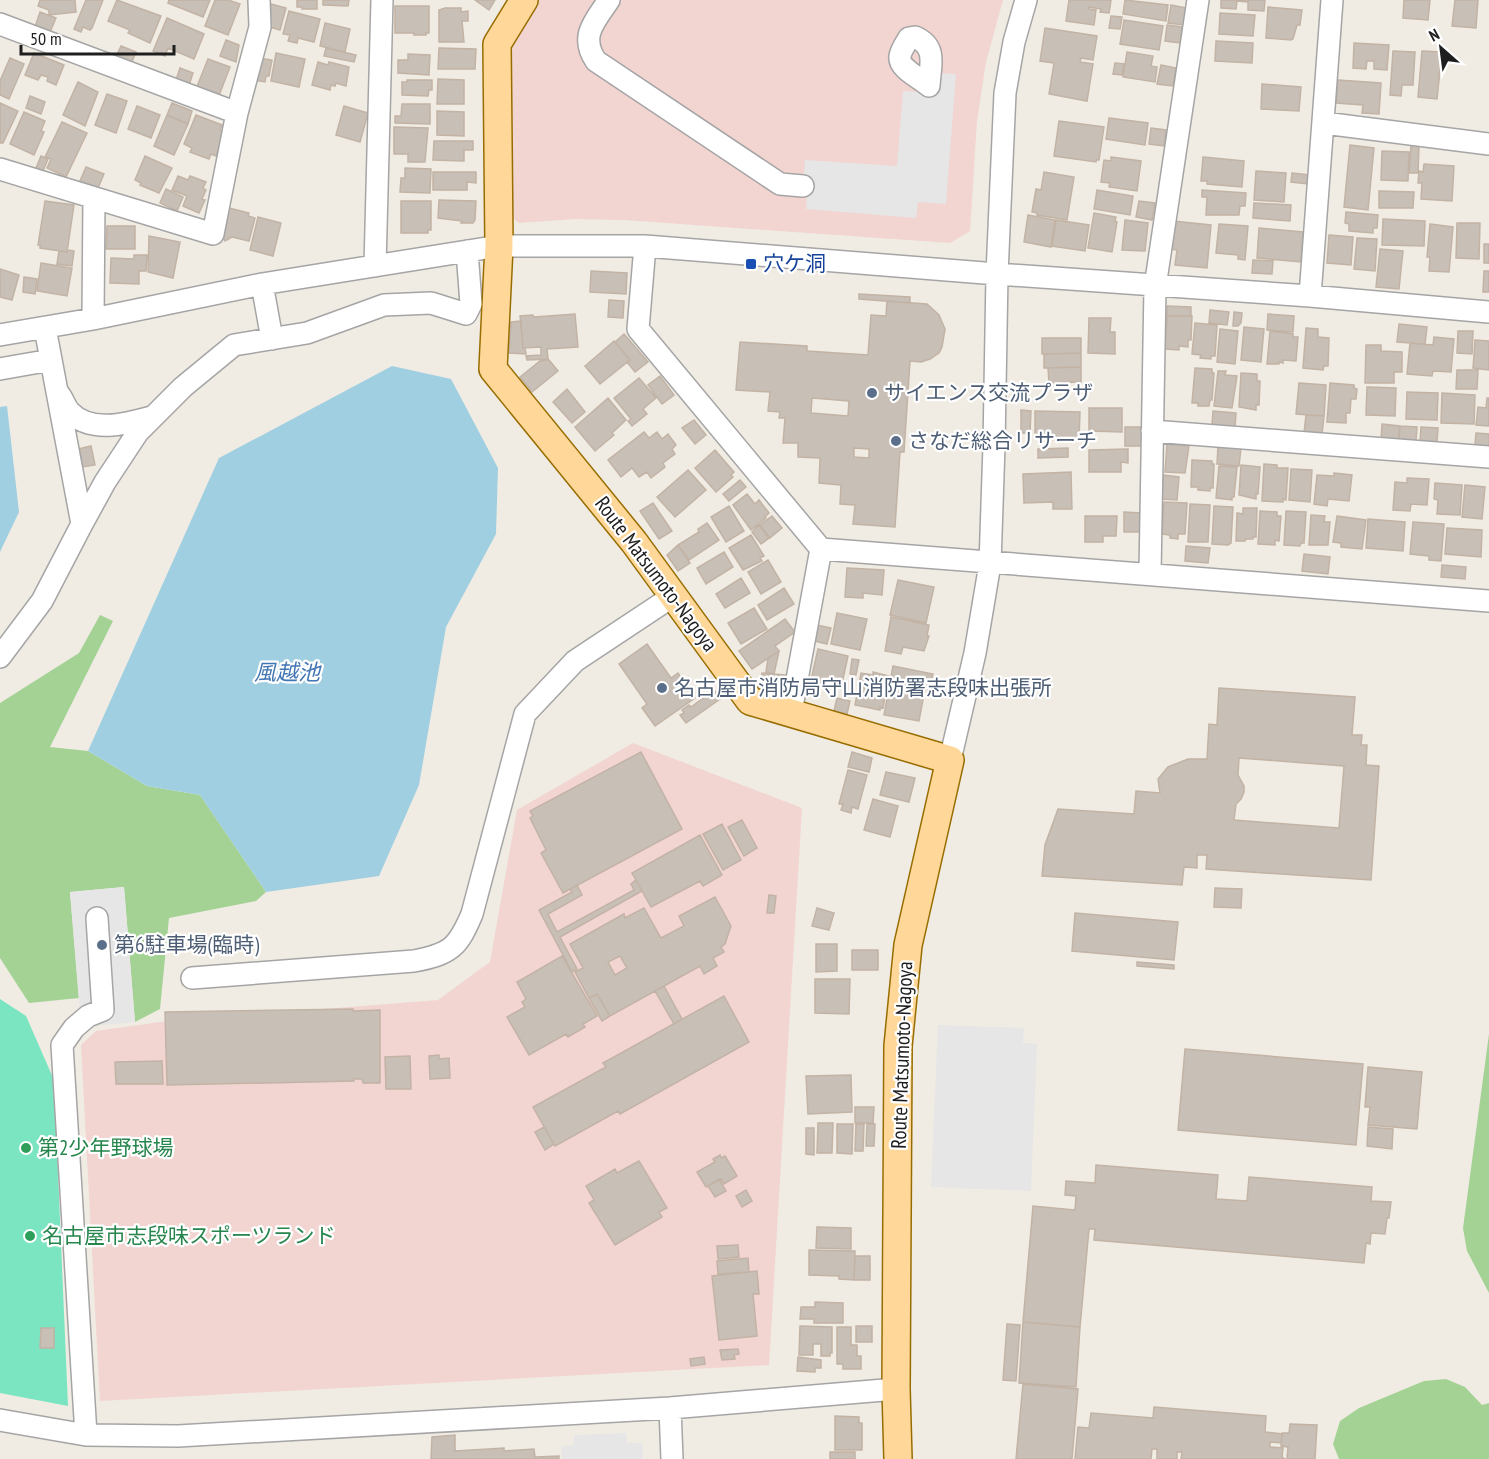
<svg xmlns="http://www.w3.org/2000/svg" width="1489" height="1459" font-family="'PT Sans Narrow','Noto Sans JP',sans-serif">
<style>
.commercial{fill:#f2d4d1}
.forest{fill:#a4d295}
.pitch{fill:#7be5c1}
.parking{fill:#e6e6e6}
.water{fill:#a0cfe1}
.building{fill:#c8bfb6;stroke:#c2b3a5;stroke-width:1.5;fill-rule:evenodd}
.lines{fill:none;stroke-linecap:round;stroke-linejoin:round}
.minor-casing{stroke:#a5a5a5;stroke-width:24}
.major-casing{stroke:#986d00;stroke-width:30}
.minor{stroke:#fff;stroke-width:21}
.major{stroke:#ffd899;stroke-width:27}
.transit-dot{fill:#1a4fb4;stroke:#fff;stroke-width:2}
.service-dot{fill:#5c6f8a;stroke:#fff;stroke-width:2}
.leisure-dot{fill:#2e9e5b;stroke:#fff;stroke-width:2}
.labels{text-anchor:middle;stroke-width:4.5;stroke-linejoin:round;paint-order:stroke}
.transit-label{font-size:21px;fill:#164399;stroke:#fff;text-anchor:start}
.service-label{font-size:21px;fill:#4e5e75;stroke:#fff;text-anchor:start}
.street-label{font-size:21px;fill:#1e1e1e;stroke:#fff}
.leisure-label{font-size:21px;fill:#27864d;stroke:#fff;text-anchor:start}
.water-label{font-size:22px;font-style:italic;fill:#4376b4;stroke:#fff}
</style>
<rect width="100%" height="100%" fill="#f0ece3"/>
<path class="commercial" d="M536 0H1003L986 62 977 121 970 231 950 243 624 220 575 219 519 223 510 216V40Z
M633 743 802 808 769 1365 100 1401 81 1045 96 1031 160 1022 438 1000 490 962 517 810Z"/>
<path class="forest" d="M100 615 113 621 50 747 88 751 147 786 200 795 266 892 256 901 169 918 160 1009 135 1022 124 887 70 892 79 998 29 1003 0 958V703L79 653Z
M1489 1034V1293L1467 1251 1463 1228Z
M1446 1379 1465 1387 1482 1405 1489 1403V1459H1339L1333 1444 1340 1421 1359 1408 1424 1381Z"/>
<path class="pitch" d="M0 999 26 1016 54 1080 68 1406 0 1393Z"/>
<path class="parking" d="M937 73 956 74 946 204 918 202 916 218 806 209 807 194H802L805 160 897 166 903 91 919 92 920 88Z
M124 887 135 1022 81 1027 70 892Z
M938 1025 1024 1028 1023 1043 1037 1044 1031 1191 931 1187Z
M626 1433 627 1443H642L643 1459H562L561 1446 574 1445V1435Z"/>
<path class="water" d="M392 366 451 379 498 468 496 534 446 627 419 785 379 876 266 892 200 795 147 786 88 751 219 458Z
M7 406 19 512 0 552V407Z"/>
<path class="building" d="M40 0H75L76 12 49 15V10L38 6Z
M86 0H103L92 28 90 30 83 27 81 32 74 29Z
M117 0 161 16 150 43 128 33 130 30 108 21Z
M169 0H210L203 17 168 3Z
M215 0H228L240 4 228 35 205 26Z
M297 0H317V9H302V7H297Z
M323 0H349L348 6 323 5Z
M475 0H495L489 10Z
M1069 0H1111L1109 13 1100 12 1101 9 1089 7V9L1096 10 1094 25 1066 21Z
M1125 0 1168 5 1166 21 1123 14Z
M1221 0H1265L1264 11 1248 10V2L1237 1 1236 9 1221 8Z
M1404 0H1430L1428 20 1403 18Z
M1455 0H1478L1476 28 1452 26Z
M271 4 286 8 280 30 266 26Z
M1171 5 1187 8 1184 25 1168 23Z
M395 6H429V33H426V35H414V33H395Z
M1268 7 1302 10 1300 25H1297L1293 39 1291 40 1266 38Z
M445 8H461V12L468 11V21H462L464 42H439V10Z
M289 11 320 19 314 42 298 38 297 43 288 41 290 35 283 34Z
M40 12 56 18 50 32 35 27Z
M1220 13 1255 15 1253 36 1219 34Z
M1111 16 1122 17 1120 29 1109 28Z
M167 18 204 34 194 59 168 48 165 56 153 51Z
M1124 20 1163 26 1159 50 1120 44Z
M325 23 350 29 345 52 320 46Z
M1167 25 1182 27 1180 43 1165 41Z
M1045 28 1097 36 1093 60 1081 58 1080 62 1093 64 1087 101 1049 94 1054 63 1040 61Z
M226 40 239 45 236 62 220 56Z
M1216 41 1253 43 1252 63 1215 61Z
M1354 43 1389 45 1387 70 1374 69V61H1367L1366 69 1353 68Z
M121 46 136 52 131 64 116 57Z
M326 48 356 55 354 62 324 56Z
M439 48 476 49 475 69H438Z
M1393 51 1415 52 1413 85H1402L1401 96 1390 95Z
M1422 51 1442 52 1437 99 1418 97Z
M1127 52 1153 56 1151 66 1157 67 1155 82 1123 77Z
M34 53 64 65 56 85 47 81 48 77 41 75 38 80 25 75Z
M276 53 305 59 299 87 271 81Z
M408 54 430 55 429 75 398 73V60H408Z
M10 58 24 64 9 99 0 95V81Z
M259 58 272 60 269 76H266L265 82 254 80Z
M208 59 230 67 218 98 196 89Z
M318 62 328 65 329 62 349 67 346 86 336 83 335 86 331 85 330 90 312 85Z
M1115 63 1124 64 1122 75 1113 74Z
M1161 65 1176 68 1173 86 1157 84Z
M180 68 193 73 189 85 176 80Z
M438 79 464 80V104H437Z
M407 80H432V90H429L428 96 402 95V82H407Z
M1338 80 1381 83 1379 114 1362 113 1363 105 1336 103Z
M78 82 98 92 85 126 63 115Z
M1262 84 1301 87 1299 111 1261 109Z
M107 94 127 101 116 133 95 125Z
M30 96 45 102 41 114 26 108Z
M0 103 18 111 3 143H0Z
M172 103 192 111 188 124 167 115Z
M402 104H430V124L395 123V116H401Z
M137 106 160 115 151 138 128 129Z
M344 106 368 113 360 142 336 135Z
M437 111 464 112V136L437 135Z
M24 112 45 121 41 131 44 132 34 155 10 144Z
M167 115 188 124 174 155 154 146Z
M196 115 222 125 220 130 225 132 216 156 211 154 209 159 190 152 192 148 184 144Z
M1109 118 1148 123 1145 145 1106 139Z
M1059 121 1104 127 1099 160H1096V162L1054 156Z
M62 122 87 133 66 177 47 168 51 159 45 157Z
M394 127 428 128 425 162H408V154H394Z
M1151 128 1166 130 1164 146 1149 144Z
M434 141H473V150H464V161L433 160Z
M1350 145 1374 148 1368 210 1344 207Z
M1411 145H1419L1418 173H1409Z
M1382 151 1409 152 1408 181 1381 180Z
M41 156 48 159 43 171 36 168Z
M145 156 172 168 159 193 140 185 141 183 135 180Z
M1111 157 1141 161 1137 191 1109 187 1110 183 1101 182 1104 160 1111 161Z
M1203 157 1244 161 1242 187 1207 184V181H1201Z
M1424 164 1454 166 1452 201 1421 199 1422 183H1418L1419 171 1423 172Z
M86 167 104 174 98 188 80 181Z
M405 168 431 169 430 193 400 192 401 178H405Z
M1256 171 1286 173 1284 202 1254 200Z
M433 172H476V183L467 182V190H433Z
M1044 172 1074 177 1067 220 1037 215V213L1032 212 1036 189 1041 190Z
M1292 173 1309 175 1308 184 1291 182Z
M178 176 188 180 190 176 206 182 203 188 206 190 202 199 205 200 199 213 183 206 187 196 172 190Z
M166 189 183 197 177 211 160 203Z
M1097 190 1133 196 1130 215 1094 209Z
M1202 190 1246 193 1245 206H1240L1239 215H1206L1207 197H1202Z
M1379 191 1414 192 1413 208H1379Z
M439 200 476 201 475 220 473 223H461L462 221 438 218Z
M45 201 74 205 67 252 40 248V245H38Z
M401 201H431V230H428V233H401Z
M1139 201 1155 203 1152 220 1136 217Z
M1254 203 1291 205 1290 221 1253 218Z
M229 208 249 213 248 216 255 218 249 241 232 237 225 241 223 236Z
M1346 212 1378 215 1377 228H1373V233L1349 231V224L1345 223Z
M1094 213 1116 217 1115 221 1117 222 1112 252 1088 248Z
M1028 215 1055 220 1051 247 1024 242Z
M258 217 281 223 273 256 250 250Z
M1383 219 1425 221 1424 246 1382 245Z
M1056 220 1089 225 1085 251 1052 246Z
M1125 220 1148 223 1145 251 1122 250Z
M1173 221 1211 225 1207 268 1175 265 1177 250 1171 249Z
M1457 223H1480L1479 259 1456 258Z
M1219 224 1248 226 1245 260 1238 259V255L1216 253Z
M1430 224 1453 227 1449 272 1429 271 1430 257H1427Z
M107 226H135V249H106Z
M1259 228 1303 232 1301 262 1257 258Z
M1329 235 1353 237 1351 265 1327 263Z
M149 236 180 242 173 278 148 272Z
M1357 238 1377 239 1375 271 1354 269Z
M1484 244H1489V263H1484Z
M1380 249 1403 251 1399 289 1376 287Z
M68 250 74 251 72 266 57 264 59 251 67 252Z
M134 255H147L146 271H139V284L110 283 111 258 134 259Z
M1253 260 1273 261 1272 274 1252 273Z
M41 263 72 268 67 296 37 291Z
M0 269 19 275 12 300 0 297Z
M591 271 627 273 626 294 590 292Z
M1484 271H1489V292H1483Z
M24 277 37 279 35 294 23 292Z
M859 294 910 297V303L859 299Z
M609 300 624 301 623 318 608 317Z
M887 301 927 304 939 315 945 329 942 347 939 353 930 359 921 362 910 361 904 452H900L895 527 853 524 855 505 840 504 841 485 819 483 820 458 798 457V443H783L785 418H779L780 412 768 411 770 392 736 390 740 342 807 346V351L868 355 871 315 886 316ZM812 398 849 401 848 416 811 413ZM854 448 869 449V458L854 457Z
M1167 306 1191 307V316H1167Z
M1210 310 1229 312 1227 325 1209 323Z
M1234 312 1242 313 1241 323 1238 326H1233Z
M575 314 578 347 547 349 548 359 527 360 526 356 541 355V347L523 348 520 316 533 315 534 317Z
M1268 314 1294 316 1293 332 1267 330Z
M1167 316H1192L1191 340H1188V347L1179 346V350L1165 349Z
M1089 318H1111L1110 332H1115V354L1088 353Z
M521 321 523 348H525L526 354 509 353 511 322Z
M1195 323 1217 325 1215 356H1211V359L1200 358 1201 355 1192 354Z
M1399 324 1427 327 1425 344 1397 342Z
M1244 327 1264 329 1261 362 1241 360Z
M1306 328 1318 329V337L1329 338 1328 366H1324L1323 370 1303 368Z
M1220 329 1238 331 1235 364 1217 362Z
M1270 331 1293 334V337H1298L1296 361 1283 360V363L1279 362V364H1267Z
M1458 331H1473L1472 354 1457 353Z
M624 334 648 362 635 372 627 362 630 360 615 342Z
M1434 337 1454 339 1451 372 1433 371 1432 376 1407 374 1410 343 1433 345Z
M1042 338H1081V353L1042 354Z
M1475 340 1489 341V370L1473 368Z
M614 341 630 360 600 384 585 366Z
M1366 345H1381V351L1402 352V372H1394V383H1365Z
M1081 353V367L1044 368V354Z
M549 360 558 371 532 392 520 377 540 361Z
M1081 367V382L1049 383 1048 368Z
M1195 368 1212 369V373H1214L1212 400H1210L1209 406H1198V403H1192Z
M1457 370H1478L1477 389H1456Z
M1218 371H1226L1225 375 1237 376 1232 408 1214 406Z
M1241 373 1257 374V381H1260L1259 405H1256V410L1239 407Z
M660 376 674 395 662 404 648 385Z
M639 378 656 398 643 409 647 414 632 426 628 421 631 419 614 398Z
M1299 383 1326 385 1324 416 1296 414Z
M1330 383 1354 385V388L1357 389 1356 399H1351L1350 413H1346V423L1327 422Z
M1367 387 1396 388 1395 416 1366 415Z
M567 389 585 412 572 423 553 402Z
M1407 392 1438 393 1437 420 1406 419Z
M1442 393 1475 395 1474 424 1441 423Z
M608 398 626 420 612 433 614 435 595 451 575 427Z
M1487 398H1489V426L1476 425 1478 407 1486 408Z
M1089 408H1122V432L1089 431Z
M1021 410 1031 411 1030 433H1021Z
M1035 411 1080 412 1079 440 1035 439Z
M1213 411 1236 413 1235 427 1212 425Z
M1306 415 1324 416 1322 434 1304 433Z
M694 420 706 435 695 444 682 428Z
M1382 424 1400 426 1398 442 1381 440Z
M1400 426 1417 427 1416 440 1399 439Z
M1125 427H1143V446H1125Z
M1421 427 1438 428 1437 442 1420 441Z
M644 432 649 438 657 432 662 439 668 434 676 445 672 449 675 454 663 463 665 467 651 478 647 472 639 477 632 468 621 477 608 460Z
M1476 433 1489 434V446L1475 445Z
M1167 444 1189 446 1185 473 1165 472Z
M91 446 95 465 82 467 78 449Z
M1218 446 1241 448 1239 466 1217 464Z
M1068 448V457L1038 458V449Z
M1128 449V463L1121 462V472H1089V450Z
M715 450 734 472 731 475 733 477 716 492 695 468Z
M1192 460 1212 461V464H1214L1213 488H1210V491L1198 490V487H1191Z
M1264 464 1277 465V468H1288L1286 500 1283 499V502L1262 501Z
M1241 465 1260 467 1258 494H1256V499L1239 495Z
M1219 466 1237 467 1234 497H1232V500L1216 498Z
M1291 469 1312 470 1310 502 1289 500Z
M688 470 706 490 675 517 657 497Z
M1071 472 1072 509H1053V502L1024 503 1023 474Z
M1334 473 1352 475 1349 501 1328 499 1327 506 1314 504 1317 475 1334 476Z
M1163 475 1179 477 1177 500 1161 499Z
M1407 478 1429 479 1427 505 1411 504 1410 511 1393 510 1395 482 1407 483Z
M740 480 746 487 729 501 723 494Z
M1435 483 1462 485 1460 515 1437 514 1438 500 1434 499Z
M1465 485 1485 487 1482 519 1462 517Z
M747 494 755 504 759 500 769 513 765 517 766 518 751 530 733 505Z
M1164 502 1187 503 1185 534H1178V539L1170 538V535L1162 534Z
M653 503 672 531 659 539 640 511Z
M1190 504 1210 505 1208 542H1188Z
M729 506 744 531 726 542 711 517Z
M1214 506 1233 507 1231 543 1228 545 1212 544Z
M1243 508H1257L1256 537H1253V539H1246L1245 541H1236L1237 513 1243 514Z
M1260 511 1277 512V516H1281L1279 541 1275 540V545L1258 544Z
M1286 511 1306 512 1304 543H1301L1300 546 1284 545Z
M1124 512 1142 513 1141 532H1124Z
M1311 515 1325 516 1324 522H1330L1328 545H1309Z
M772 516 782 528 770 538 760 525Z
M1085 516H1117L1116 536H1103V542H1085Z
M1337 516 1366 520 1362 549 1341 547V543L1333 542Z
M1368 519 1405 522 1403 551 1366 548Z
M1413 522 1444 524 1441 561 1429 560V556L1410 554Z
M707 523 719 540 689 560 678 545 699 532 698 529Z
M759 525 769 538 761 544 752 532Z
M1447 528 1482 530 1481 557 1445 554Z
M751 535 764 556 760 558 762 561 743 570 729 548Z
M678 545 690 563 678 571 667 555Z
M1186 546 1210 548 1208 563 1185 561Z
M724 552 733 567 706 584 697 568Z
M1304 554 1330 557 1328 574 1302 571Z
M768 560 781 582 761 594 748 572Z
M1442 565 1466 567 1465 579 1441 577Z
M847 568 884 570 882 595 863 593V598L845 597Z
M741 578 750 593 725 608 716 594Z
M898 580 934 587 926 623 890 615Z
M784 588 794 604 767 620 758 605Z
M754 608 767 629 741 644 728 623Z
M837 613 867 619 860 650 831 644Z
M891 617 929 625 927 636H929L924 651 903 647 901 654 885 651Z
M785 619 795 632 775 646 779 651 752 669 739 651Z
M817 625 831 628 827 644 814 641Z
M647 644 671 678 678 673 695 698 655 726 642 708 647 704 619 664Z
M818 649 848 656 841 688 811 680Z
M779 651 774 674 766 672 768 658Z
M852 659 859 660 856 675 850 674Z
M893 666 933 674 930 690 925 689 919 721 884 715Z
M873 672 889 676 883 708 880 707V710L855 705 861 673 873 675Z
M762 673 785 675V678H787L786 687 778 692 759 686Z
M1219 688 1355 697 1352 735H1362L1361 745H1367L1366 765 1379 766 1371 880 1206 869 1207 855H1197V868L1184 867 1182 885 1042 876 1045 845 1058 809 1134 814 1136 791 1160 793 1158 779 1168 767 1188 759H1207L1209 724 1217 725ZM1239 758 1344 766 1339 828 1234 820 1236 804 1241 799 1244 792V786L1238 775Z
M714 690 720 699 686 723 680 715 684 713 682 710 689 705 691 707Z
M837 698 850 701 847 714 834 711Z
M641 752 682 829 563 893 541 853 546 850 530 818 533 816 530 811Z
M852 752 872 758 869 772 848 767Z
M848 770 867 775 858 809 852 807 851 813 841 810 843 804H839Z
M886 772 915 778 909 802 880 795Z
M873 799 898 806 890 837 864 830Z
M742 820 757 848 744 856 728 827Z
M722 824 741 860 723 870 703 834Z
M700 835 722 875 703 886 700 881 651 907 632 873Z
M636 880 642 891 560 937 577 969 572 972 539 910 572 892 570 889 577 885 582 895 548 914 557 932 634 890 631 884Z
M1215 888 1242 889 1241 908 1214 907Z
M769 895 776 896 774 913H767Z
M715 897 731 926 725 944 721 947 724 952 713 958 717 966 704 974 700 966 610 1016 597 994 589 998 575 972 583 968 570 944 624 914 625 918 644 908 661 938 684 926 679 916ZM620 956 627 968 615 975 608 962Z
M817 908 834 913 829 930 812 926Z
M1075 913 1178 922 1174 960 1072 951Z
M816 944H837V971L816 972Z
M852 950H878V970H852Z
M562 956 597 1016 583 1024 585 1027 568 1037 566 1034 529 1055 507 1017 525 1007 522 1002 526 999 517 982Z
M1137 962 1174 965V969L1137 966Z
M815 979H850L849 1014 815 1013Z
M664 986 682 1019 674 1024 655 991Z
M597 994 610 1016 602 1021 589 998Z
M724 996 749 1042 620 1114 618 1111 555 1146 533 1107 606 1067 603 1063Z
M353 1009V1011L380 1010V1083H363L362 1079H354V1081L167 1085 165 1012Z
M1185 1049 1363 1064 1356 1145 1178 1130Z
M439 1055V1059L449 1058 450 1078 430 1079 429 1056Z
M410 1056 411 1089H386L385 1057Z
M162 1061 163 1084H116L115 1062Z
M1368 1067 1422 1072 1417 1129 1368 1125 1370 1107H1365Z
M851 1075 852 1112 808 1114 806 1076Z
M855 1107H874L873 1123H855Z
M818 1123H833L832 1153H817Z
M837 1124H853L852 1154 837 1153Z
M856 1124H864L863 1151H855Z
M867 1124H875L874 1146H866Z
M544 1127 554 1144 545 1150 535 1132Z
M1368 1127 1393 1129 1392 1149 1367 1146Z
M806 1128H814V1155L806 1154Z
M720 1155 721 1158 725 1156 737 1176 724 1184 721 1179 706 1187 697 1172 715 1162 713 1159Z
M639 1161 667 1208 659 1212 662 1217 615 1245 589 1203 594 1200 586 1186 615 1169 617 1173Z
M1096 1165 1218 1175 1216 1199 1247 1201 1249 1177 1372 1187 1371 1201 1391 1202 1389 1218H1387L1385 1234 1371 1233 1370 1244 1366 1243 1364 1263 1094 1240 1095 1229H1089L1080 1327 1023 1322 1033 1206 1075 1210 1076 1196 1065 1195 1066 1181 1095 1183Z
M719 1179 726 1191 715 1197 708 1186Z
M746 1190 752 1201 742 1207 736 1196Z
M817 1227 851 1228V1249L816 1248Z
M738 1245 739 1257 718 1259 717 1246Z
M809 1250 855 1251 854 1280 839 1279V1276L809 1275Z
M855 1256H870V1280H854Z
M748 1258 749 1272 718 1274 717 1261Z
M757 1271 759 1294H753L757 1336 719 1340 712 1276Z
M815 1302 843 1303V1323H814V1319H800L801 1307H815Z
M1023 1322 1080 1327 1076 1387 1019 1383Z
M1007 1324 1020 1325 1016 1381 1003 1380Z
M800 1326 832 1327V1353H830V1356H821V1344H813V1355H799Z
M856 1326H872V1342H856Z
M837 1327H851V1345H857V1356H861V1369H843V1364H837Z
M41 1328H54V1348H40Z
M738 1349 739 1354 734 1355 735 1359 722 1360 720 1350Z
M704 1357 705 1364 691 1366 690 1359Z
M798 1357 821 1360V1368H815V1372L797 1371Z
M1023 1384 1078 1389 1072 1459H1016Z
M1154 1407 1266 1416 1265 1432 1282 1434 1281 1443 1270 1442V1447L1283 1448 1282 1457 1285 1459H1181L1182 1452H1177V1459H1157V1449H1152L1151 1459H1075L1078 1427 1089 1428 1091 1413 1153 1418Z
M835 1416 859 1417V1423H862V1450H835Z
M1290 1424 1317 1425 1315 1459H1287L1288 1447 1281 1446 1282 1433H1289Z
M455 1435V1451L504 1448V1451L534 1449 535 1457 559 1456V1459H431L432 1437Z
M830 1452H855V1459H830Z"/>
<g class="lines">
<g class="minor-casing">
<path id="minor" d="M609 0C595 21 579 36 596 61L780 184 803 186
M1026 0 1014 42 1005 93 997 274 1310 296 1489 312
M0 24 237 113
M915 37C938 47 930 66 929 86 921 78 898 69 900 56 901 50 906 43 909 38Z
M1324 123 1489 144
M0 169 213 234 237 113 260 27 259 0
M645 246 638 329 821 549 1489 601
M375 266 382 0
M262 284 272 339
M1310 296 1332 0
M93 319 94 198
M0 335 93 319 262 284 499 246H645L997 274 994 446 990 564 975 653 950 760
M0 369 51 360
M59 394C63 399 65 406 69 411 90 434 126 424 151 417
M1152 431 1489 457
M82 524 105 482 138 432 183 387 234 345 307 333 384 305 431 303 466 314 471 304 467 251
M1150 574 1155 287 1198 0
M0 657 42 601 82 524 45 328
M791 712 821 549
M192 978 414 961C451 954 458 947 472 914L525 714 575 661 673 596
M670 1408 672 1459
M0 1420 86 1435 178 1436 670 1408 896 1389
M86 1435 62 1045 74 1028 88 1016 103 1010 97 918"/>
</g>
<g class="major-casing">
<path id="major" d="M524 0 497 44 499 246 493 369 634 542 750 701 950 760 908 945 898 1046 896 1389 898 1459"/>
</g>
<use href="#minor" class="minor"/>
<use href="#major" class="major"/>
</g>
<rect class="transit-dot" x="745" y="258" width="12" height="12" rx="3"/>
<g class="service-dot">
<circle cx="872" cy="393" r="6"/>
<circle cx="896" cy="441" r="6"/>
<circle cx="662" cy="688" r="6"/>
<circle cx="102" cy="945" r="6"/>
</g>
<g class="leisure-dot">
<circle cx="26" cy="1148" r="6"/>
<circle cx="30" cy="1236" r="6"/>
</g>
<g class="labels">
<g class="transit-label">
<text x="763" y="271">穴ケ洞</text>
</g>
<g class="service-label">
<text x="884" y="400">サイエンス交流プラザ</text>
<text x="908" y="448">さなだ総合リサーチ</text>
<text x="674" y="695">名古屋市消防局守山消防署志段味出張所</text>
<text x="114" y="952">第6駐車場(臨時)</text>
</g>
<g class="street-label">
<text transform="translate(656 574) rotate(53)" y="7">Route Matsumoto-Nagoya</text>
<text transform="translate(902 1055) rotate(-88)" y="7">Route Matsumoto-Nagoya</text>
</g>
<g class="leisure-label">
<text x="38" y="1155">第2少年野球場</text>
<text x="42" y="1243">名古屋市志段味スポーツランド</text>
</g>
<g class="water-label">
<text x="287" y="680">風越池</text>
</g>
</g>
<g transform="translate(1441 48) rotate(332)" stroke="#ffffff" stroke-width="4.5" paint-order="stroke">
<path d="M0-4.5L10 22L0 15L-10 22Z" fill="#1e1e1e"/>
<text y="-9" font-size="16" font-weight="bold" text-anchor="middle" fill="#1e1e1e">N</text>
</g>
<path d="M21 45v9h153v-9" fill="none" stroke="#1e1e1e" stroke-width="3"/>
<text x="30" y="45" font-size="18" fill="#1e1e1e" stroke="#ffffff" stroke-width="4.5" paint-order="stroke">50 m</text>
</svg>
